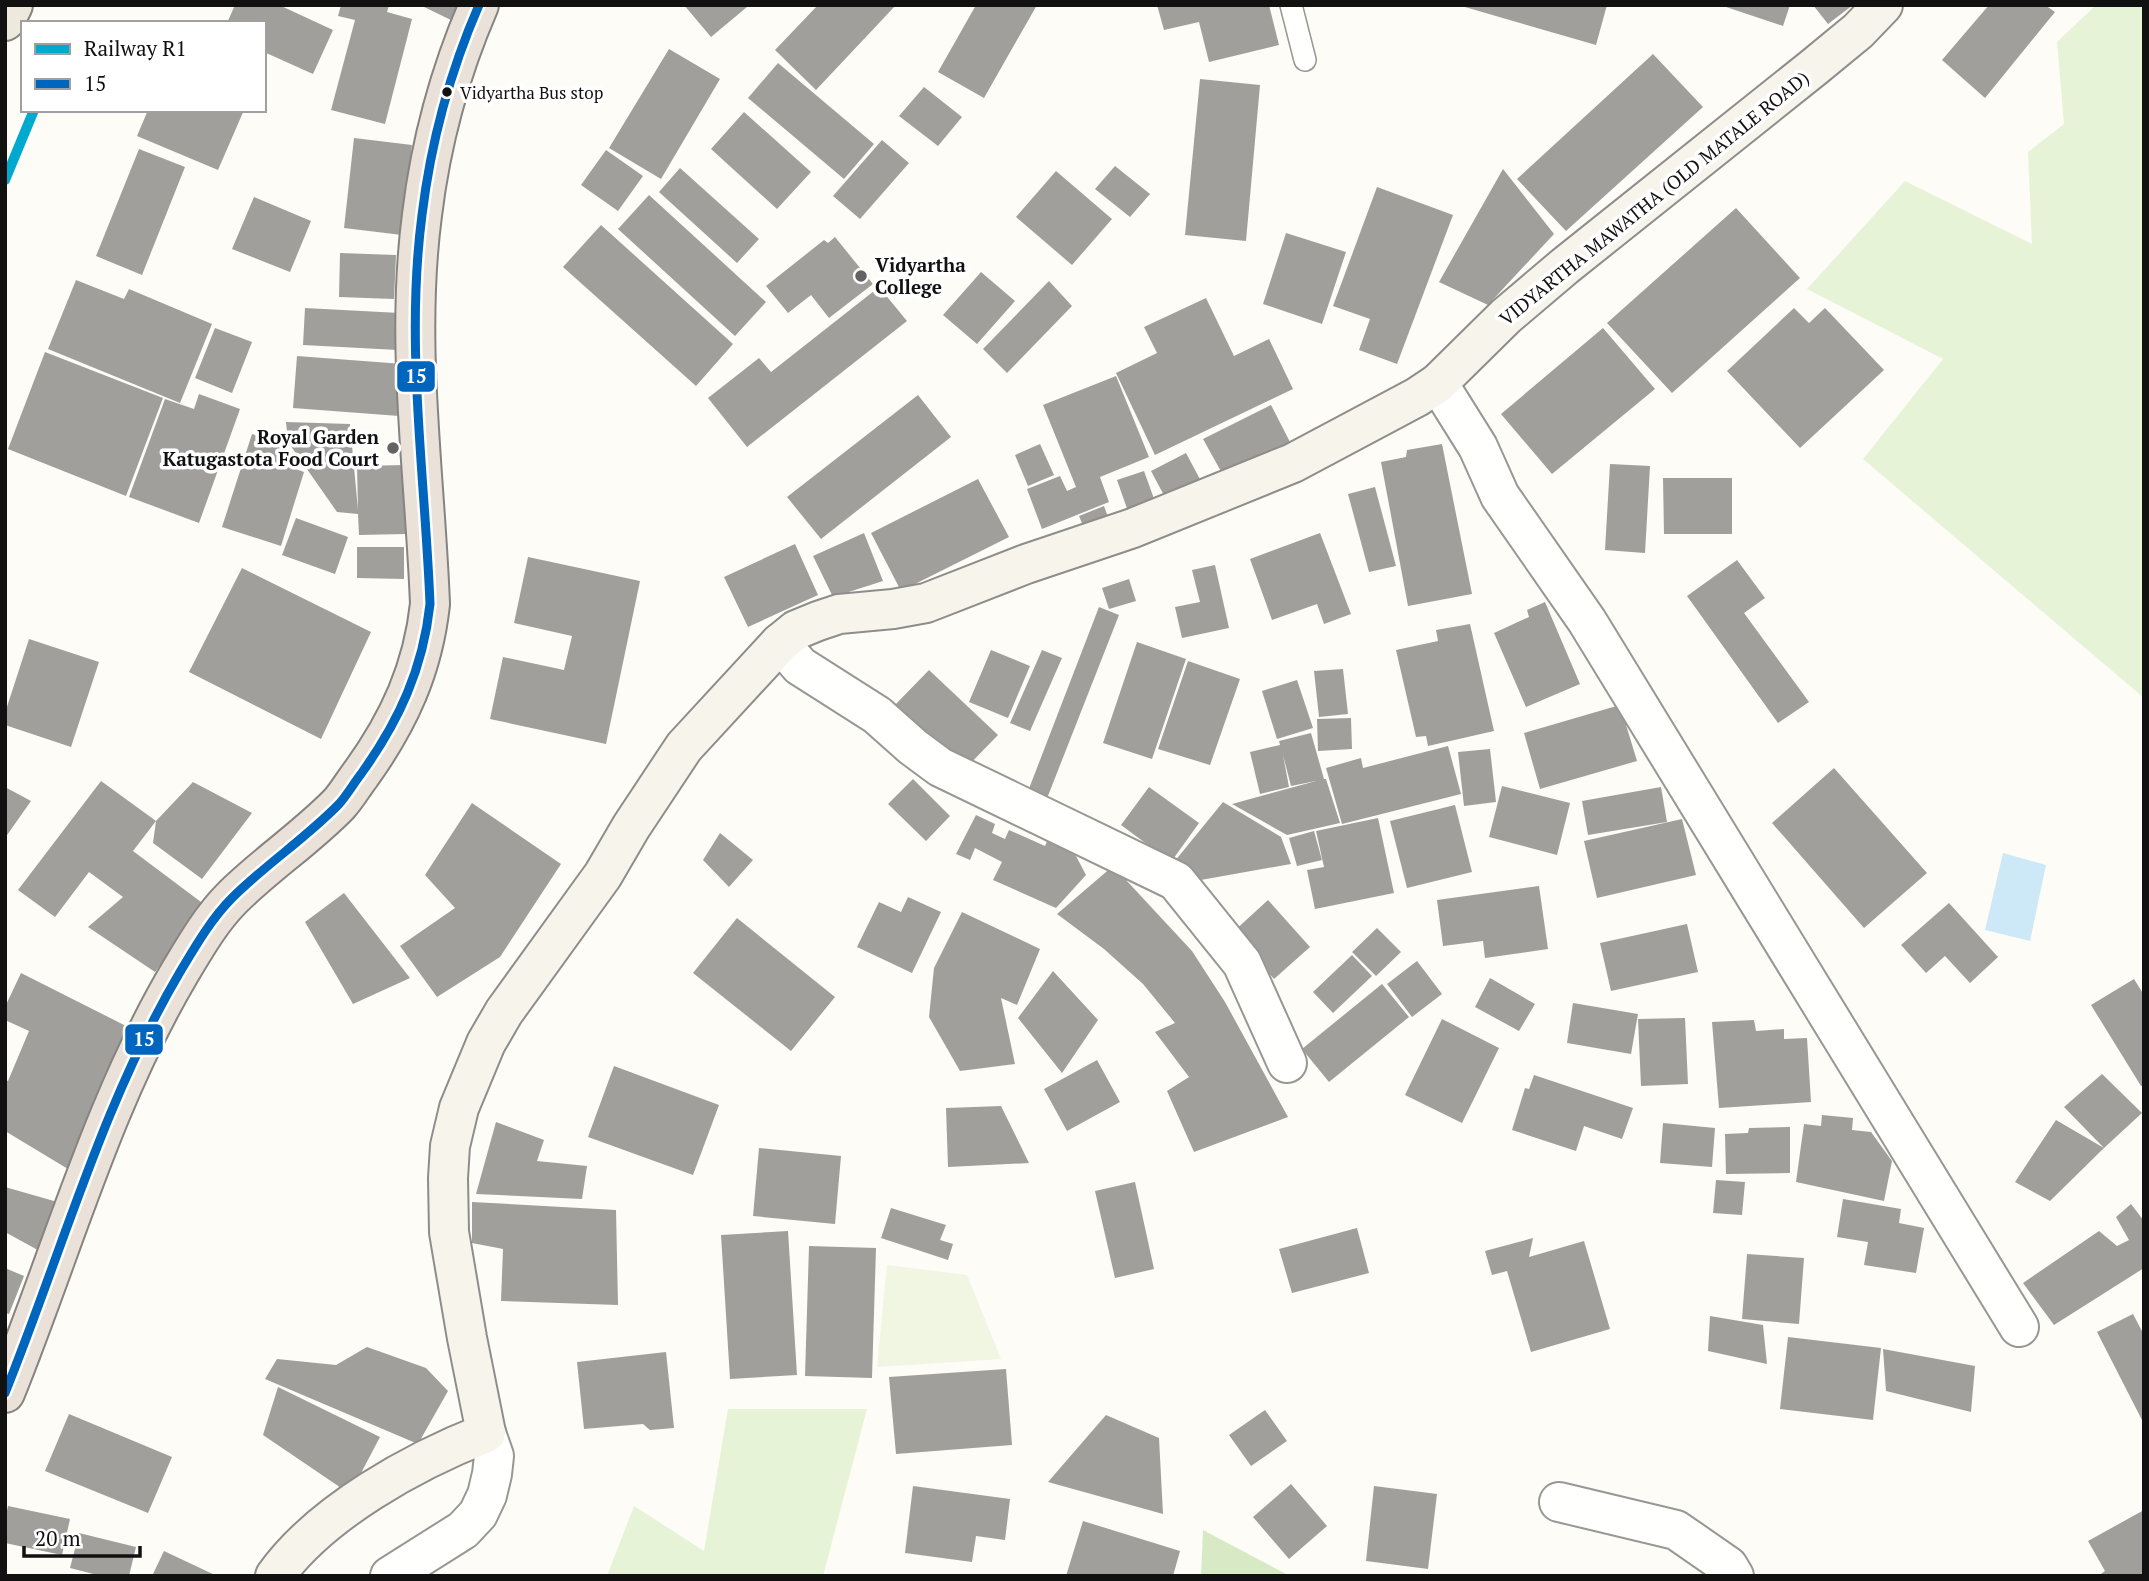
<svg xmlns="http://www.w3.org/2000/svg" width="2149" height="1581" font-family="'PT Serif',serif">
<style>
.green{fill:#e7f3d7}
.forest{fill:#d8eac5}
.pitch{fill:#f0f6e1}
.water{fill:#cde8f7}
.building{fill:#a19f9c}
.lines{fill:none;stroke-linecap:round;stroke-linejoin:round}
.lane-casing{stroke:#979795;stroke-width:24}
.street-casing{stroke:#979795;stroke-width:42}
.secondary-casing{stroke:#8e8d8b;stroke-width:42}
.primary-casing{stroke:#858482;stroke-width:42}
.highway-casing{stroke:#858482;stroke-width:42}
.lane{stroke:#fffffe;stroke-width:21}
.street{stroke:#fffffe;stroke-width:38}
.secondary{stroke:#f6f4eb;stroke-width:38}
.primary{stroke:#ede9dc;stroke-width:38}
.highway{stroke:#eae1d8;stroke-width:38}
.bus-1-casing{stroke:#fff;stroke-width:14}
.bus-1{stroke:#0065bd;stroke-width:9}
.rail-1-casing{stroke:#fff;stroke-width:16}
.rail-1{stroke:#00a9ce;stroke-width:10}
.bus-dot{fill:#111;stroke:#fff;stroke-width:2.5}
.poi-dot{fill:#646362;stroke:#fff;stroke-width:2.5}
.labels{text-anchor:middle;stroke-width:7;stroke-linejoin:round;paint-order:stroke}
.bus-label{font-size:17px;fill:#111;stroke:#fff;text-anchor:start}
.street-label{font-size:19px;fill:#111;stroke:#fff}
.poi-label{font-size:19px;font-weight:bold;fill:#111;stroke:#fff;text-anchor:start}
.line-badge{stroke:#fff;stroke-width:2.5}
.badge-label{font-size:19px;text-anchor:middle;font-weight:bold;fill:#fff}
</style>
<rect width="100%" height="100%" fill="#fdfcf7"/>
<path class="green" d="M2096 5H2144V698L1863 459 1943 359 1807 289 1905 181 2032 244 2028 152 2064 124 2057 42Z
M728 1409H867L823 1576H607L634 1506 704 1551Z"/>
<path class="forest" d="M1203 1530 1290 1576H1201Z"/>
<path class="pitch" d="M887 1265 967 1275 1001 1359 877 1367Z"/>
<path class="water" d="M2003 853 2046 865 2030 941 1985 930Z"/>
<path class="building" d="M235 5H279L333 30 313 74 264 52V23H227Z
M341 5H389L387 12 412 19 385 124 331 110 355 20 338 16Z
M420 5H461L453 21Z
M684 5H746L747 7 711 37Z
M818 5H896L816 90 775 50Z
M976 5H1037L984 98 938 72Z
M1157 5H1269L1279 45 1209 62 1199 22 1164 30Z
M1458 5H1607L1596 45Z
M1720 5H1790L1783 26Z
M1813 5H1853L1828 24Z
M1989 5H2045L2055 12 1985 98 1942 60Z
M669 49 720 79 661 179 609 148Z
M1653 54 1703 107 1566 231 1517 179Z
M778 63 874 144 844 179 748 98Z
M1200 79 1260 85 1246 241 1185 235Z
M924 87 962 117 938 146 899 116Z
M148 110H244L218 170 137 136Z
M744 112 811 172 777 209 711 149Z
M354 138 412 145 402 235 344 228Z
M882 140 909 163 860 219 833 196Z
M139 149 185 167 142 275 96 256Z
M606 150 643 176 618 211 581 185Z
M1115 166 1150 194 1130 217 1095 189Z
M680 168 759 239 737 263 659 192Z
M1503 169 1554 234 1488 305 1439 282Z
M1056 171 1112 219 1072 265 1016 217Z
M1377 187 1453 215 1397 364 1359 350 1370 319 1333 306Z
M649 195 766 302 735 336 618 229Z
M254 197 311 221 290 272 232 249Z
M1736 208 1800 278 1672 393 1607 323Z
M601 225 733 344 696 386 563 267Z
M1286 233 1346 252 1322 324 1263 304Z
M835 237 873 284 829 318 811 295 788 313 766 286 824 240 828 243Z
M340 253 396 255 394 299 339 297Z
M981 272 1015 301 977 344 943 315Z
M76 280 124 299 129 289 212 324 180 403 48 349Z
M1049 281 1072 306 1007 373 983 349Z
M879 287 907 321 747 447 708 398 759 358 771 372Z
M1206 298 1234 356 1269 339 1293 389 1155 455 1116 373 1157 353 1144 327Z
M305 308 400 313 398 350 303 345Z
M1794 308 1809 323 1825 308 1884 370 1800 448 1727 371Z
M215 328 252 342 232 393 195 378Z
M1603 328 1655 389 1552 474 1501 414Z
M45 352 163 398 126 496 8 449Z
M297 356 403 364 399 416 293 408Z
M1116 376 1149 457 1100 477 1109 502 1042 529 1027 489 1060 476 1067 491 1076 487 1043 405Z
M199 394 240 409 199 523 129 497 165 399 194 409Z
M918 395 951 437 821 539 787 497Z
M1271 405 1290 442 1223 475 1203 439Z
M286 422 350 424 358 510 357 466 405 465 406 534 359 535 358 514 337 512 288 442Z
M252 434 285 445 279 463 304 472 281 546 222 527Z
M1040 444 1054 475 1028 486 1015 455Z
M1442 444 1472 594 1408 606 1381 462 1406 457 1407 450Z
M1186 453 1202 483 1167 501 1151 471Z
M1610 464 1650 466 1645 553 1605 550Z
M1144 471 1157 507 1130 517 1117 480Z
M1663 478H1732V534H1664Z
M978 479 1009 537 901 591 871 533Z
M1375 487 1396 566 1369 572 1348 494Z
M1104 506 1111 525 1087 535 1079 516Z
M296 518 348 537 335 574 282 555Z
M864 533 883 581 833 597 813 556Z
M1320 533 1351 614 1324 624 1317 604 1272 620 1250 559Z
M795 544 818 595 748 627 724 577Z
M357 547H404V579L357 578Z
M528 557 640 581 606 744 490 719 503 657 564 670 572 636 514 623Z
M1737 560 1765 598 1744 613 1809 702 1778 723 1687 596Z
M1215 565 1229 628 1182 638 1175 607 1200 602 1192 570Z
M242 568 371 632 321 739 189 672Z
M1129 579 1136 601 1109 609 1102 588Z
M1545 602 1580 684 1526 707 1494 633 1529 617 1527 610Z
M1099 607 1119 615 1044 806 1025 799Z
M1470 624 1494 731 1428 746 1426 736 1416 737 1396 650 1438 641 1436 630Z
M29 639 99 662 71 747 5 725V713Z
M1137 642 1186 659 1152 759 1103 743Z
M991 650 1030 666 1008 718 969 702Z
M1042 650 1062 658 1030 731 1010 723Z
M1188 661 1240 679 1210 765 1158 749Z
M1343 669 1348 714 1319 717 1314 671Z
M929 670 998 735 962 772 894 706Z
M1297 680 1313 728 1277 739 1262 691Z
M1620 705 1637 761 1540 789 1524 733Z
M1351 718 1352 749 1318 751 1317 719Z
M1311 733 1324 779H1326L1340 823 1287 835 1232 804 1316 781 1291 786 1283 755 1289 787 1260 794 1250 752 1280 745 1279 741Z
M1448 746 1461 794 1342 824 1326 768 1361 758 1363 768Z
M1490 749 1496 802 1464 806 1458 752Z
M1834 768 1927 873 1864 928 1772 823Z
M913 779 950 816 926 841 888 804Z
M101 781 156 821 193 782 252 813 202 879 153 843 156 821 133 851 205 905 155 972 88 927 123 897 89 872 55 917 18 890Z
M1502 786 1570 803 1557 855 1489 837Z
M5 787 31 801 5 838Z
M1149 787 1199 823 1171 862 1121 825Z
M1661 787 1667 822 1588 835 1582 801Z
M1223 802 1281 837 1291 864 1184 883 1170 867Z
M472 803 561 864 500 957 437 997 400 946 455 908 425 875Z
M1455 805 1472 872 1407 888 1390 821Z
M976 815 995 824 992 833 1005 839 1009 830 1045 846 1048 839 1076 856 1086 875 1056 908 993 880 1002 862 975 848 970 860 956 854Z
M1378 818 1394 893 1315 909 1307 870 1324 867 1316 831Z
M1682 819 1696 875 1597 898 1584 841Z
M1314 831 1322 860 1297 866 1289 838Z
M720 833 753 860 729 887 703 860Z
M1113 866 1192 951 1225 1002 1288 1117 1194 1152 1167 1091 1189 1077 1155 1032 1175 1023 1143 984 1104 949 1057 914Z
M1539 886 1548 949 1485 958 1483 941 1443 946 1437 900Z
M344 893 410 978 353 1004 305 922Z
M908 897 941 912 912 973 857 947 879 902 901 912Z
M1268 900 1310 947 1274 979 1232 933Z
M1949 903 1998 957 1970 983 1945 956 1926 973 1901 945Z
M962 912 1040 949 1017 1005 1001 998 1015 1064 960 1071 929 1017 934 968Z
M737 918 835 997 791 1051 693 973Z
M1687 924 1698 972 1611 991 1600 943Z
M1377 928 1401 952 1376 976 1352 952Z
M1352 955 1372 976 1333 1013 1313 992Z
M1417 961 1442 994 1412 1017 1387 984Z
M1053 971 1098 1020 1062 1073 1018 1018Z
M21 973 134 1030 68 1169 5 1131V1080L8 1081 29 1031 5 1020V1007Z
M1490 978 1535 1004 1519 1031 1475 1007Z
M2134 979 2144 995V1085L2141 1086 2091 1005Z
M1382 984 1409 1017 1329 1082 1302 1049Z
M1573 1003 1638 1014 1631 1054 1567 1043Z
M1685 1018 1688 1084 1641 1086 1638 1019Z
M1442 1019 1499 1048 1462 1123 1405 1095Z
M1754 1020 1756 1031 1784 1029V1039L1807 1038 1811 1102 1719 1108 1712 1022Z
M1097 1060 1120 1102 1067 1131 1044 1089Z
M614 1066 719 1105 693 1175 588 1137Z
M2102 1074 2142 1113 2104 1148 2064 1107Z
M1534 1075 1633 1108 1622 1139 1584 1126 1576 1151 1512 1130 1525 1088 1529 1089Z
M1001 1106 1029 1163 948 1167 946 1108Z
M1822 1115 1853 1118 1852 1130 1871 1132 1892 1161 1884 1201 1796 1182 1804 1124 1821 1126Z
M2056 1120 2104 1148 2050 1201 2015 1182Z
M496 1122 544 1140 537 1161 587 1166 582 1199 476 1194Z
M1663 1123 1715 1128 1712 1167 1660 1163Z
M1790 1127V1173L1726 1174 1725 1134 1748 1133 1749 1128Z
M759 1148 841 1156 835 1224 753 1216Z
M1716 1180 1745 1182 1742 1215 1713 1213Z
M1135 1182 1154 1269 1115 1278 1095 1191Z
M5 1187 61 1203 45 1254 5 1232Z
M1843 1199 1901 1209 1899 1223 1924 1228 1916 1273 1864 1265 1868 1242 1837 1237Z
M472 1202 616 1210 618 1305 501 1301 503 1249 472 1243Z
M2131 1204 2144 1221V1268L2054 1325 2023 1283 2099 1231 2117 1246 2129 1240 2116 1217Z
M891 1208 946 1225 940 1240 953 1244 948 1260 881 1238Z
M1357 1228 1369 1273 1292 1293 1279 1249Z
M788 1231 797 1375 730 1379 721 1235Z
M1533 1238 1529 1257 1584 1241 1610 1329 1531 1352 1507 1271 1492 1275 1485 1251Z
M809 1246 876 1248 872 1378 805 1376Z
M1747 1254 1804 1258 1799 1324 1742 1319Z
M5 1268 24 1276 9 1314 5 1313Z
M2133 1314 2144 1335V1424L2097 1332Z
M1710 1316 1763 1325 1767 1364 1708 1351Z
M1788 1337 1881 1348 1873 1420 1780 1409Z
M367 1347 426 1368 448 1391 418 1444 265 1379 277 1359 336 1365Z
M1883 1349 1975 1366 1971 1412 1886 1391Z
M666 1352 674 1428 650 1430 643 1424 584 1429 577 1362Z
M1006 1369 1012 1445 896 1454 889 1377Z
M278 1387 380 1437 350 1494 263 1435Z
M1265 1410 1287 1441 1251 1466 1229 1435Z
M69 1414 172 1457 148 1513 45 1471Z
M1106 1415 1159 1438 1163 1514 1048 1482Z
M1291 1484 1327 1526 1289 1559 1253 1517Z
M913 1486 1010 1499 1005 1540 976 1536 972 1562 905 1553Z
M1374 1486 1437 1494 1428 1569 1366 1561Z
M8 1506 70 1519 62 1555 5 1543V1520Z
M2144 1510V1576H2098L2105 1571 2088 1541Z
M1083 1521 1180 1551 1173 1576H1066Z
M79 1533 136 1547 129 1576H101L70 1568Z
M164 1551 217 1576H152Z"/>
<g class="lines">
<g class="lane-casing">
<path id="lane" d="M1291 5 1305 60"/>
</g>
<g class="street-casing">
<path id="street" d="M1438 383 1478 447 1500 496 1587 621 2019 1327
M780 643 800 666 877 715 913 747 940 767 1176 881 1242 963 1287 1063
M1559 1502 1676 1530 1728 1566 1734 1576
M390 1576 463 1530 478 1514 487 1495 492 1474 494 1456 486 1433"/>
</g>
<g class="secondary-casing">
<path id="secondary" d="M275 1576C321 1512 414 1461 486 1433L467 1338 449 1232 448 1178 450 1146 459 1108 486 1043 504 1012 603 875 631 827 684 747 780 643 796 630 818 621 839 614 893 609 926 603 1026 564 1133 528 1293 463 1417 397 1438 383 1506 316 1565 266 1813 68 1858 31 1883 5"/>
</g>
<g class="primary-casing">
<path id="primary" d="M5 21 13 5"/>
</g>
<g class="highway-casing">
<path id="highway" d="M5 1393C62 1252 102 1104 180 972 195 947 211 919 232 898 265 865 306 838 339 804 347 795 354 783 361 774 399 721 423 669 430 604 425 475 405 344 422 215 431 141 449 74 479 5"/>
</g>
<use href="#lane" class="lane"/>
<use href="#street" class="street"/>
<use href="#secondary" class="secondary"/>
<use href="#primary" class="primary"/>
<use href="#highway" class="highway"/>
<g class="bus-1-casing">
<path id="bus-1" d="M5 1393C62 1252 102 1104 180 972 195 947 211 919 232 898 265 865 306 838 339 804 347 795 354 783 361 774 399 721 423 669 430 604 425 475 405 344 422 215 431 141 449 74 479 5"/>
</g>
<use href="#bus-1" class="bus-1"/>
<g class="rail-1-casing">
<path id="rail-1" d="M5 180 34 110"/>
</g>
<use href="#rail-1" class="rail-1"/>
</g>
<circle class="bus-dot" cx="447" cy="92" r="6"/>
<g class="poi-dot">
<circle cx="861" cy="276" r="7"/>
<circle cx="393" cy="448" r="7"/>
</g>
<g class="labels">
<g class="bus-label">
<text x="460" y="99">Vidyartha Bus stop</text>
</g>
<g class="street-label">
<text transform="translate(1654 198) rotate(-39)" y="7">VIDYARTHA MAWATHA (OLD MATALE ROAD)</text>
</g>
<g class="poi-label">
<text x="875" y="272">Vidyartha<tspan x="875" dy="22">College</tspan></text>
<text x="379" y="444" text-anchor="end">Royal Garden<tspan x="379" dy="22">Katugastota Food Court</tspan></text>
</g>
</g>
<g class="line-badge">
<rect x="396" y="360" width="40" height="33" rx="7" fill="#0065bd"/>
<rect x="124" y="1023" width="40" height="33" rx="7" fill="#0065bd"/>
</g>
<g class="badge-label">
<text x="416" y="383">15</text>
<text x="144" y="1046">15</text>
</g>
<rect width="2149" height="1581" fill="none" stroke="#111111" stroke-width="14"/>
<rect x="21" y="21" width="245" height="91" fill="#ffffff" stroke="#a0a0a0" stroke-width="2"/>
<rect x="35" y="44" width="35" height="10" fill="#00a9ce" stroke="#a0a0a0" stroke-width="2"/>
<text x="84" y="56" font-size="21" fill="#111111">Railway R1</text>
<rect x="35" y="79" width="35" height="10" fill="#0065bd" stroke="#a0a0a0" stroke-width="2"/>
<text x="84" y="91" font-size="21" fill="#111111">15</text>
<path d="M24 1546v10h116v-10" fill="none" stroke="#111111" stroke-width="3.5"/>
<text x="35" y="1546" font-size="21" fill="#111111" stroke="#ffffff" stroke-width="5" paint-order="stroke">20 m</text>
</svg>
